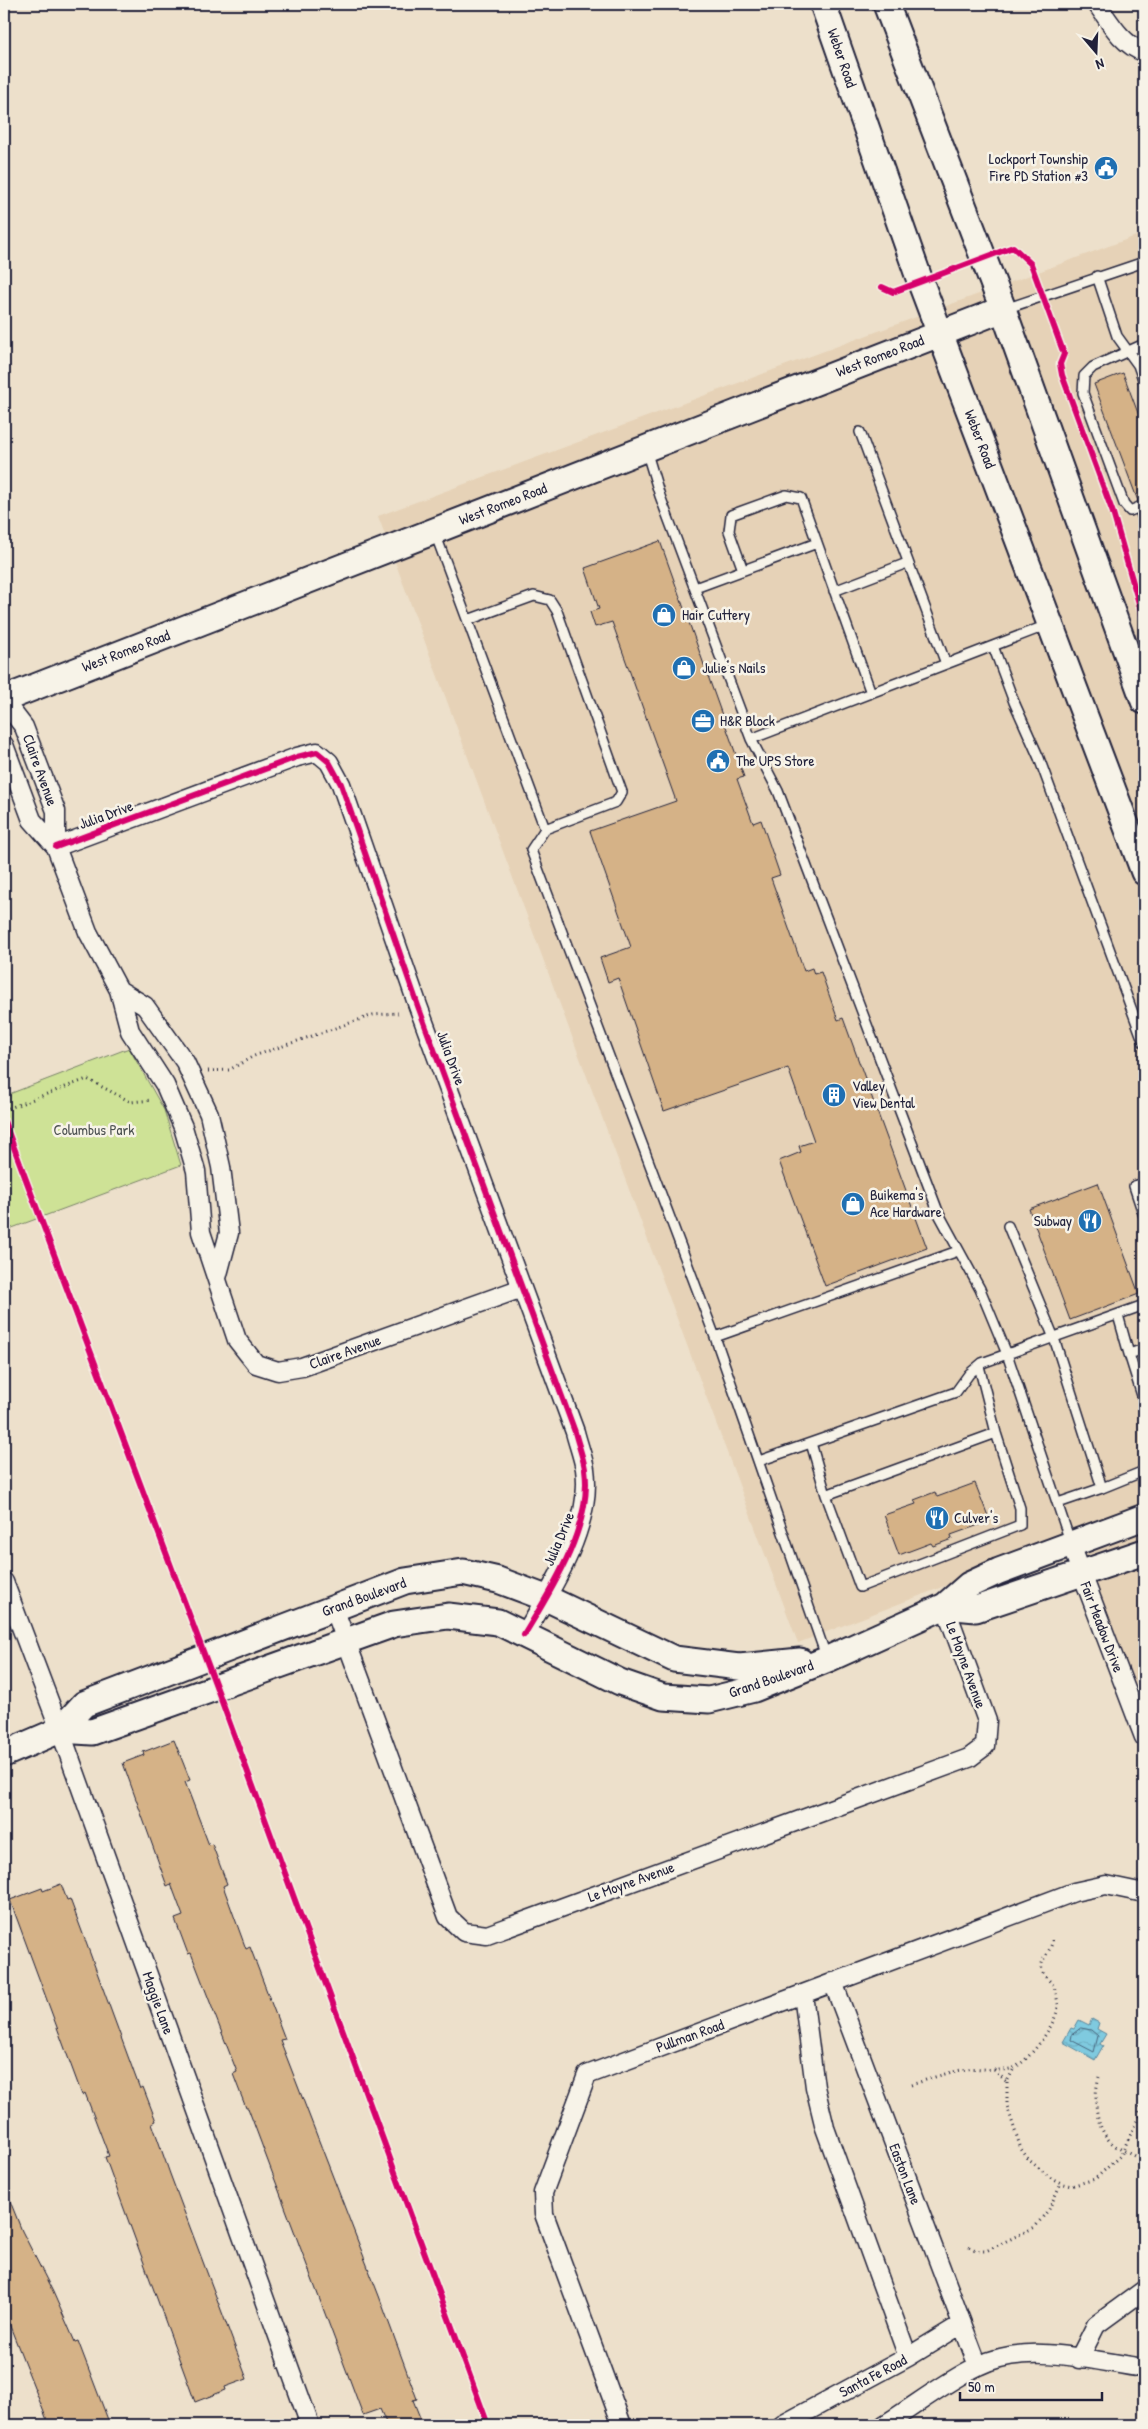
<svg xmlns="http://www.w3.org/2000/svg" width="1148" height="2429" font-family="'Patrick Hand',sans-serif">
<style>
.built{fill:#e6d2b7}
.green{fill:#cee296;stroke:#788268}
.water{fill:url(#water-waves);stroke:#5a879d}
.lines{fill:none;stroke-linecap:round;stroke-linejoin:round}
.shore{stroke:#47657d;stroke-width:1}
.building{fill:#d5b287;stroke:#22223b}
.lane-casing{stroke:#22223b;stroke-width:12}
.street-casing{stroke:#22223b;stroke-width:21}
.secondary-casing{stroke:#22223b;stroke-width:29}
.path{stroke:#22223b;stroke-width:3;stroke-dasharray:1 4;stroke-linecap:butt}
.lane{stroke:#f7f3e8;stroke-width:9}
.street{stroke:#f7f3e8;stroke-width:18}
.secondary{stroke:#f7f3e8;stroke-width:25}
.cycleway-casing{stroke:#f7f3e8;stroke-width:9}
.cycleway{stroke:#d6006c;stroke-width:6}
.labels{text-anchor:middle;stroke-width:5;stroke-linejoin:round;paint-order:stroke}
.street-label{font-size:15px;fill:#22223b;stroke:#f7f3e8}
.poi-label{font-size:15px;fill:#22223b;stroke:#f7f3e8;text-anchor:start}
.park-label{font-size:15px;fill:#4d5252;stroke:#f7f3e8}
</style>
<defs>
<pattern id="water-waves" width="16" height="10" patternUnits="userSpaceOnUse" patternTransform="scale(1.25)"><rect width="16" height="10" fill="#7fcadf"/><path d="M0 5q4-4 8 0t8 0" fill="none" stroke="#6dadc0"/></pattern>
</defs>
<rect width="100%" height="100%" fill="#ede0cb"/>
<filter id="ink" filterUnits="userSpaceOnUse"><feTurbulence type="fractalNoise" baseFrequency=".02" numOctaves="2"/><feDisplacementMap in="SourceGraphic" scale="10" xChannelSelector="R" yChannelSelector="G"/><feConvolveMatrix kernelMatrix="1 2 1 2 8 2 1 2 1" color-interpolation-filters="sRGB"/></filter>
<g filter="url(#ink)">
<path class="built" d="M1144 233V1723L1076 1535 798 1643 378 516Z"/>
<path class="green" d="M129 1048 164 1110 181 1165 4 1231V1096Z"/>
<path class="water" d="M1092 2019 1099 2023 1097 2029 1106 2034 1100 2044 1103 2046 1095 2060 1063 2042 1071 2028 1074 2029 1079 2020 1089 2025Z"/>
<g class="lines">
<path class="shore" d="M1081 2028 1091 2030 1098 2036 1094 2052 1071 2040 1072 2035Z"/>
</g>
<path class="building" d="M1123 373 1144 429V499L1138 501 1094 384Z
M660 541 744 777 737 779 753 823 761 820 780 875 771 878 804 971 812 968 814 974 821 972 838 1020 843 1018 927 1248 825 1286 779 1161 801 1152 799 1146 814 1141 788 1068 664 1111 618 978 608 982 600 958 631 947 590 831 676 801 612 622 595 627 590 612 599 609 585 568Z
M1098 1183 1139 1294 1070 1320 1029 1209Z
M975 1483 990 1521 951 1535 952 1539 933 1546 931 1543 899 1555 884 1515 916 1504 914 1500 935 1492 937 1497Z
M174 1740 190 1780 185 1782 209 1845 212 1844 227 1884 223 1886 246 1949 250 1947 285 2039 280 2040 379 2296 417 2399 413 2400 423 2425H387L380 2409 363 2415 248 2108H246L233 2074 237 2072 191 1953 188 1954 175 1919 183 1916 171 1884 167 1886 123 1763 144 1755 143 1752Z
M61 1884 67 1900 70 1899 140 2089 143 2087 156 2121 152 2123 170 2174 247 2379 225 2387 226 2390 195 2402 105 2157 109 2156 85 2093 82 2095 10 1900 42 1888 43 1891Z
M4 2186 22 2231 53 2292 75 2342 78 2341 110 2425H49L4 2311Z"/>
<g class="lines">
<g class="lane-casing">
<path id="lane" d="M1097 276 1117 336 1138 365 1144 382
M1005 309 1144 262
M1144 344 1093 367 1084 376 1083 393 1124 504 1130 511 1144 505
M860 432 946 664
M646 450 660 496 751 739 778 791 939 1214 980 1289 1007 1354 1071 1544
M1139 507 1144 521
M435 533 545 829
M743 570 729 531 731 515 786 495 801 498 871 693
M695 588 817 543
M834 591 907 563
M468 620 534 596 550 600 557 611 622 792 616 802 545 829 531 850 715 1337
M993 646 1014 702 1039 758 1144 1043
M751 739 1050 624
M1144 1183 1134 1186 1144 1216
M1008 1226 1054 1338 1102 1488 1144 1471
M1118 1315 1129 1354 1144 1349
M1129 1354 1144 1402
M811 1443 826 1495 860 1587 1020 1525V1508L996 1433 979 1366
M759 1461 956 1392 969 1374 982 1363 1144 1305
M826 1495 996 1433
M1058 1503 1102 1488
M827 1659 715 1337 958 1251"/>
</g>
<g class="street-casing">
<path id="street" d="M1097 4C1109 21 1122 45 1144 52
M4 701 24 727 56 811V847L88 932 119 990 130 1031 165 1085 183 1127 196 1171 201 1232 237 1340 256 1364 278 1371 302 1367 522 1288
M4 745 32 820 56 847
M56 847 297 757 317 752 329 762 341 784 418 1006 575 1432C578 1444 583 1457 585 1469 593 1525 552 1589 524 1635
M119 990 145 1006 185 1062 209 1114 221 1167 229 1233 217 1278
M1071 1545 1144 1737
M4 1582 60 1730 310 2425
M334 1608 448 1917 464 1932 487 1935 969 1758 985 1746 987 1721 945 1606
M833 1982 978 2366
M803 1994 815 2087 825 2128 908 2357
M1079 2359 1096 2325 1144 2290
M622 2425 544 2214 543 2193 587 2075 1074 1892 1106 1885 1144 1893
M782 2425 908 2357 962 2324
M884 2425C913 2407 948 2380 978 2366 1028 2341 1092 2361 1144 2368"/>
</g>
<g class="secondary-casing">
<path id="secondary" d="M823 4 919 278 1144 872
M886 4 1003 309 1144 701
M4 699 1003 309
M945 1606 976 1609 1144 1552
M60 1730 92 1732 394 1624 448 1616 498 1622 620 1682 663 1697 709 1700 754 1689 828 1659 945 1606 969 1585 999 1571 1144 1517
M4 1754 60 1730 84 1704 405 1581 463 1572 498 1580 546 1598 674 1659 739 1667 800 1661"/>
</g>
<path class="path" d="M208 1071 229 1070 254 1056 373 1015 398 1013
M4 1110 87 1079 131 1102 152 1100
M994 2070 1007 2082 1014 2068
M1099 2077C1093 2098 1095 2129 1113 2144 1123 2152 1135 2155 1144 2162
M1007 2082V2106L1021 2149 1029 2160 1051 2178 1063 2184 1071 2186 1095 2179 1121 2155 1139 2116 1144 2075
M911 2085C929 2079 948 2072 967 2069 982 2067 998 2073 1013 2068 1028 2063 1059 2021 1058 2004 1057 1999 1056 1990 1053 1985 1050 1980 1044 1978 1042 1970 1039 1958 1054 1950 1052 1938
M969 2247 978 2251H986L1035 2227 1049 2209 1061 2183"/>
<use href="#lane" class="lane"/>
<use href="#street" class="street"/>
<use href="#secondary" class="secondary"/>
<g class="cycleway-casing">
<path id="cycleway" d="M882 287 893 292 1013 247 1031 264 1064 354 1060 364 1062 375 1113 513 1144 621
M56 847 297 757 317 752 329 762 341 784 418 1006 575 1432C578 1444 583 1457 585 1469 593 1525 552 1589 524 1635
M4 1121 222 1702 488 2425"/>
</g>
<use href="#cycleway" class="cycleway"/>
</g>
</g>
<defs>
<g id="civic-disc" transform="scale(1.25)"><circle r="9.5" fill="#1f6fb2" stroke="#f7f3e8"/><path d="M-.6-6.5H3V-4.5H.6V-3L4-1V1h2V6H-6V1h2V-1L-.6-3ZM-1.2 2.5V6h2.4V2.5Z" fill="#fff"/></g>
<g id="shop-disc" transform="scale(1.25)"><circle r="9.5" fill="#1f6fb2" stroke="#f7f3e8"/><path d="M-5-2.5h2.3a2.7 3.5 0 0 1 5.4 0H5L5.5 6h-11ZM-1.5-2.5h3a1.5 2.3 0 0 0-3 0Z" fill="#fff"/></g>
<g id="office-disc" transform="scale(1.25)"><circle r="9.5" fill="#1f6fb2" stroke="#f7f3e8"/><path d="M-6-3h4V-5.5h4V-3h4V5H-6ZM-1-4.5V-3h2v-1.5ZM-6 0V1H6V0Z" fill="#fff"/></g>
<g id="building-disc" transform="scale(1.25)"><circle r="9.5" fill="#1f6fb2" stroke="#f7f3e8"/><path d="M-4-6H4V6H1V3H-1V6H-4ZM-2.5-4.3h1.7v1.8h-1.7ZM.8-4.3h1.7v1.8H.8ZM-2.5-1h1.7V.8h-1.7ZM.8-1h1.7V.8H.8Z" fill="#fff"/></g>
<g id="restaurant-disc" transform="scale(1.25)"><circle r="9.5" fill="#1f6fb2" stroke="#f7f3e8"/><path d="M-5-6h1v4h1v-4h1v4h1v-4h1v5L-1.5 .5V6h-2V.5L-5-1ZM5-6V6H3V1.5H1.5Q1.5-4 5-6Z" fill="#fff"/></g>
</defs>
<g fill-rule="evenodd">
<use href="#civic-disc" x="1106" y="168"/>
<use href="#shop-disc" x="664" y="615"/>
<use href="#shop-disc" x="684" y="668"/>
<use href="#office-disc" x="703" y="721"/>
<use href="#civic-disc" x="718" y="761"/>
<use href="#building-disc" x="834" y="1095"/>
<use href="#shop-disc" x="853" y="1204"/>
<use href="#restaurant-disc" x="1090" y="1221"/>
<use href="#restaurant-disc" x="937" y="1518"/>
</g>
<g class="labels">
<g class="street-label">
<text transform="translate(842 58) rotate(71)" y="5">Weber Road</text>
<text transform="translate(880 356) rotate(-21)" y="5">West Romeo Road</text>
<text transform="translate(980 439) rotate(69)" y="5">Weber Road</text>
<text transform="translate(503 504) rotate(-21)" y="5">West Romeo Road</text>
<text transform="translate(126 651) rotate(-21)" y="5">West Romeo Road</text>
<text transform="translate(40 770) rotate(70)" y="5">Claire Avenue</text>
<text transform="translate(106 815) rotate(-20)" y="5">Julia Drive</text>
<text transform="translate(451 1058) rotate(70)" y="5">Julia Drive</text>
<text transform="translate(345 1352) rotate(-20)" y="5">Claire Avenue</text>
<text transform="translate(559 1539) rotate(-67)" y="5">Julia Drive</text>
<text transform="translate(364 1597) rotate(-20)" y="5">Grand Boulevard</text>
<text transform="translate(1102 1627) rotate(69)" y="5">Fair Meadow Drive</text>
<text transform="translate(966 1665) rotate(70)" y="5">Le Moyne Avenue</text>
<text transform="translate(771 1679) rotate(-19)" y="5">Grand Boulevard</text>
<text transform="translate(631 1882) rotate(-20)" y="5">Le Moyne Avenue</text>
<text transform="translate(158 2003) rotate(70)" y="5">Maggie Lane</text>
<text transform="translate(690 2036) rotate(-20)" y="5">Pullman Road</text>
<text transform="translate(905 2174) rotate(69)" y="5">Easton Lane</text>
<text transform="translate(873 2376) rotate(-28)" y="5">Santa Fe Road</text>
</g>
<g class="poi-label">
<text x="1088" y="164" text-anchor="end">Lockport Township<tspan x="1088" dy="17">Fire PD Station #3</tspan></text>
<text x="682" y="620">Hair Cuttery</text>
<text x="702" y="673">Julie's Nails</text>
<text x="720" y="726">H&amp;R Block</text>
<text x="736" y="766">The UPS Store</text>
<text x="852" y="1091">Valley<tspan x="852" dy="17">View Dental</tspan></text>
<text x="870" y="1200">Buikema's<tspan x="870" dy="17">Ace Hardware</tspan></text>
<text x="1072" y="1226" text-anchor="end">Subway</text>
<text x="954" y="1523">Culver's</text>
</g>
<g class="park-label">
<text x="94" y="1135">Columbus Park</text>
</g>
</g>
<rect width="1148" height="2429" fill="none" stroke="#f7f3e8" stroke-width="20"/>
<rect x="10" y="10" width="1128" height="2409" fill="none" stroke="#22223b" stroke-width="2" filter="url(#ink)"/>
<g transform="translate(1096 52) rotate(161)" stroke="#f7f3e8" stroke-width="4" paint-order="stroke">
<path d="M0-4L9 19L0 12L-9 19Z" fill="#22223b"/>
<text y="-8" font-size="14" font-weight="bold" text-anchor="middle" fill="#22223b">N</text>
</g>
<path d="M960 2392v8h142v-8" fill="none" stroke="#22223b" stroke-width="2.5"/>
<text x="968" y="2392" font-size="15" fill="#22223b" stroke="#f7f3e8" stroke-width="4" paint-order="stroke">50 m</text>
</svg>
